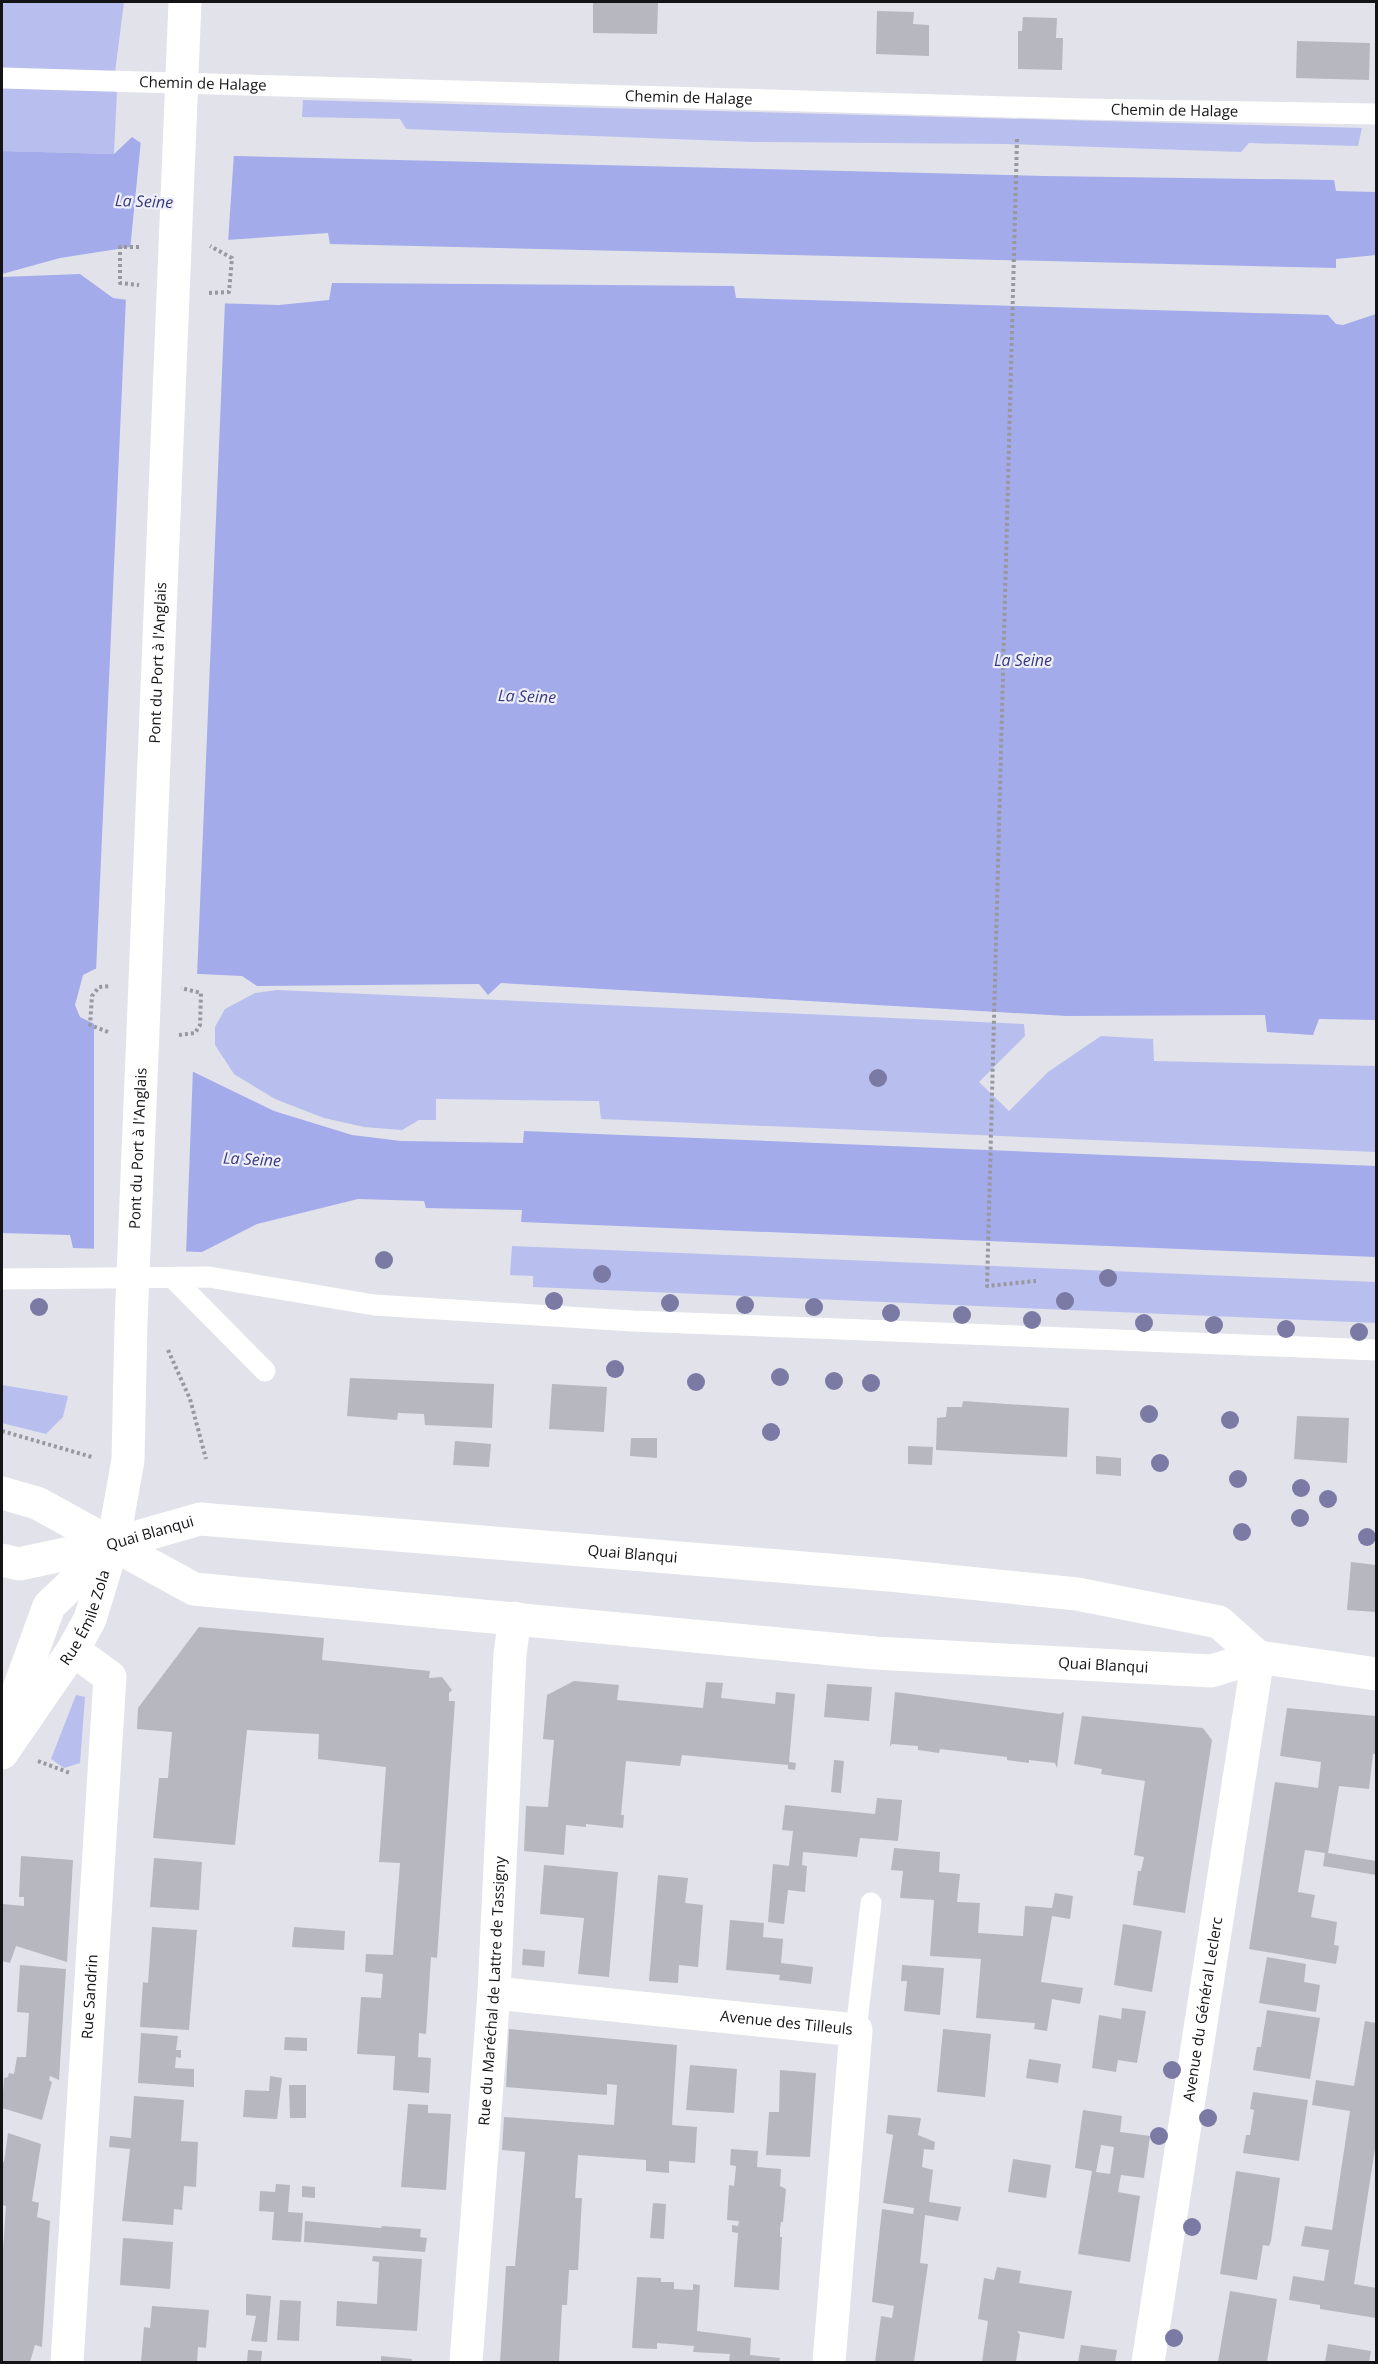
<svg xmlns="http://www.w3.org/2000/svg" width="1378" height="2364" font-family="'Open Sans',sans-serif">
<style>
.green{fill:#b8bfee}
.water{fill:#a3abeb}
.pier{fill:#e1e2ea}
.building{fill:#b7b8bf;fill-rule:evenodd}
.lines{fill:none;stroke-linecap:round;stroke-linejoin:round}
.path{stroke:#98989f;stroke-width:4;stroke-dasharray:3 3;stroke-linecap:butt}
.service{stroke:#fff;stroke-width:21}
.minor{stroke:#fff;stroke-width:33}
.secondary{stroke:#fff;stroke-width:33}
.tree{fill:#7b7aa5}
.labels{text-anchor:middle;stroke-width:4.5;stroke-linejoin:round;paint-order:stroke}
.street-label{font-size:15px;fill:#141417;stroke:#eeeff7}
.water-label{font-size:16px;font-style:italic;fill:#383882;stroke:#eeeff7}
</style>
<rect width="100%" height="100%" fill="#e1e2ea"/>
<path class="green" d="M2 2H124L114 80 2 78Z
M2 84 117 90 114 154 2 151Z
M303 100 1362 128 1358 146 1249 143 1241 152 1006 144 753 142 406 129 400 119 302 117Z
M277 990 1024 1024 1025 1036 979 1082 1009 1111 1048 1072 1101 1036 1153 1039 1154 1061 1376 1066V1152L601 1119 599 1101 436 1099V1120H419L402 1130 364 1127 324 1118 275 1099 234 1074 215 1045V1027L225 1009 255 993Z
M512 1246 1376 1282V1323L533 1287V1276L510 1275Z
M2 1385 68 1396 63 1417 46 1434 2 1423Z
M76 1695 85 1697 80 1763 64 1768 51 1759Z"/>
<path class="water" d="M132 137 157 154 1044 176 1334 180 1336 191 1376 192V255L1336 259V268L330 244 328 233 137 246 60 258 2 274V151L114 154Z
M80 274 113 298 135 301 279 305 329 300 332 283 734 286 736 298 1328 315 1336 324 1343 325 1376 314V1020L1319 1019 1313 1035 1267 1032 1265 1015 1067 1016 501 983 488 995 479 984 257 986 242 976 95 969 83 975 75 1005 80 1017 274 1111 352 1135 401 1141 523 1143 524 1131 1376 1166V1257L521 1222 522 1210 426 1208 424 1201 358 1199 257 1224 202 1252 73 1248 70 1235 2 1233V277Z"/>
<path class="pier" d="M141 140 158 151 234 153 228 243 130 250Z
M126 297 225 301 197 977 96 972Z
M94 1021 193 1068 186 1255 94 1252Z"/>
<path class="building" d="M593 2H658L657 34 593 33Z
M877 11 914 12 913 24 929 25V56L876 54Z
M1023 17 1057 18 1056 38H1063L1062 70 1018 69V31H1022Z
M1297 41 1370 43 1369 80 1296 78Z
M350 1378 494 1384 492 1428 425 1425 424 1414 398 1413 397 1420 347 1416Z
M552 1384 607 1387 604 1432 549 1429Z
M963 1401 1069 1408 1067 1457 936 1450 937 1418 946 1417 947 1407H962Z
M1297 1416 1349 1418 1347 1463 1294 1459Z
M631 1438H657V1458L630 1456Z
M455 1441 491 1444 489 1467 453 1465Z
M908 1446 933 1447 932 1465 908 1464Z
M1096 1456 1121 1458V1476L1096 1474Z
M1351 1562 1376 1565V1612L1347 1610Z
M199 1627 324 1638 322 1660 430 1671 429 1678 442 1677 452 1690 449 1693V1701H455L437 1958 431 1957 426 2034 419 2033 418 2057 431 2058 429 2093 393 2090 395 2056 357 2054 361 1997 381 1998 383 1974 365 1972 366 1954 393 1955 400 1863 379 1862 386 1767 318 1759 319 1734 247 1730 235 1845 153 1838 159 1778H168L172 1732 137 1729 138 1708Z
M574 1681 619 1685 617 1700 703 1708 706 1682 723 1683 721 1698 775 1704 776 1692 795 1694 789 1762 796 1763 795 1770 788 1769V1765L682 1755 680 1766 626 1761 621 1815H624L623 1828 586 1824V1827L566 1825 564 1855 524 1851 526 1806 548 1807 554 1740 543 1739 547 1695Z
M827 1684 872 1687 869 1721 824 1717Z
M895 1692 1060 1714 1064 1712 1057 1768 1055 1763 1029 1760V1763L1007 1760V1757L940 1749 939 1753 918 1750V1746L892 1744 890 1747Z
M1287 1708 1376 1716V1754H1373L1369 1789 1339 1786 1328 1853 1376 1861V1875L1323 1866 1325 1853 1305 1850 1298 1892 1315 1895 1311 1917 1337 1922 1334 1945 1339 1946 1336 1964 1249 1949 1275 1782 1318 1788 1321 1762 1280 1756Z
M1082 1716 1203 1728 1212 1740 1185 1913 1133 1905 1138 1871H1141L1144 1857 1134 1855 1145 1781 1101 1774 1102 1769 1074 1764Z
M834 1760 844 1761 841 1793 831 1792Z
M877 1798 902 1800 898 1841 860 1838 857 1857 803 1852 802 1865 807 1866 805 1892 788 1890 784 1924 768 1922 773 1864 789 1866 793 1831 782 1830 785 1805 875 1814Z
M894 1848 940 1852 939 1872 960 1874 957 1902 980 1903 978 1933 1023 1936 1025 1906 1052 1908 1055 1893 1073 1896 1070 1919 1052 1916 1041 1982 1083 1988 1080 2004 1052 1999 1047 2031 1034 2029 1035 2023 976 2018 981 1959 930 1956 934 1900 900 1898 903 1871 891 1870Z
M21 1856 73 1860 67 1962 16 1946 10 1963 2 1961V1904L24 1906V1897H19Z
M154 1858 202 1862 199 1910 150 1907Z
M544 1865 618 1872 609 1977 578 1974 584 1918 540 1914Z
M658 1875 688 1878 685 1903 703 1905 698 1967 679 1965 678 1983 649 1981Z
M730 1920 764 1923 763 1937 783 1939 781 1963 813 1967 811 1984 779 1980 780 1975 726 1970Z
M1123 1924 1162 1931 1152 1992 1114 1985Z
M152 1927 197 1930 189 2030 140 2027 143 1982 148 1983Z
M294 1927 345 1931 344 1950 292 1947Z
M523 1949 545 1951 544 1967 522 1965Z
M1267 1957 1306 1964 1304 1982 1320 1985 1316 2012 1259 2003Z
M20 1965 66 1969 59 2080 50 2076 49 2080 52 2082 42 2120 2 2108 4 2078 8 2077 9 2073 14 2074 17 2057H26L29 2013 17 2012Z
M902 1965 944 1968 940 2015 904 2011 907 1981H901Z
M1122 2008 1146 2011 1137 2063 1118 2060 1116 2072 1092 2068 1099 2015 1121 2019Z
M1267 2010 1320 2018 1310 2079 1253 2070 1257 2047H1261Z
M1365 2021 1376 2023V2142L1354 2284 1376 2288V2318L1320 2309V2305L1289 2300 1293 2276 1324 2281 1329 2250 1301 2246 1305 2226 1332 2230 1350 2111 1312 2105 1316 2080 1354 2086Z
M509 2029 677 2045 672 2125 697 2127 695 2163 669 2161V2173L646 2171V2160L578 2155 575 2198H582L578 2270H569L567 2305H562L559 2362H500L506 2266H515L525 2152 502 2150 504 2117 614 2125 617 2085 607 2084V2095L506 2087Z
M943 2029 991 2034 985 2097 937 2092Z
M141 2033 178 2036 176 2050H181V2058L176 2057 175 2068 194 2069V2087L138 2083Z
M285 2037 307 2038V2051L284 2050Z
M1029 2059 1061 2064 1058 2083 1026 2078Z
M690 2065 737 2069 734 2113 686 2110Z
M780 2070 816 2073 810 2157 766 2155 769 2112H779Z
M270 2076 282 2078 277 2119 243 2117 245 2090 269 2091Z
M289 2085H306V2118H290Z
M1253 2092 1308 2100 1299 2161 1243 2153 1246 2135H1250L1254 2110 1250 2109Z
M134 2096 184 2100 181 2141 198 2142 196 2187 184 2186 182 2210 174 2209 173 2225 122 2221 130 2149 109 2147 110 2136 131 2138Z
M408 2104 428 2105V2113L451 2114 446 2190 401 2187Z
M1083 2110 1122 2116 1120 2132 1150 2136 1144 2178 1121 2175 1118 2192 1140 2196 1130 2262 1078 2254 1092 2171 1075 2168ZM1101 2145 1114 2147 1110 2174 1096 2172Z
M888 2115 921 2118 918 2135 935 2142 934 2150 924 2149 922 2167 933 2170 929 2202 961 2207 958 2221 925 2215 920 2263 928 2264 914 2362H875L881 2316 892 2318 894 2306 872 2302 882 2209 913 2214 914 2208 883 2203 893 2135 886 2133Z
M8 2133 41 2144 32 2201 39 2203 37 2217 50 2221 42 2347 35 2345 30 2362H2V2264L6 2206 2 2205V2161L4 2162Z
M731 2149 758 2151 757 2167 781 2169 780 2186 786 2189 783 2222H781L780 2229V2237H782L779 2290 734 2287 738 2233 732 2232V2225L738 2226 739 2221 727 2220 729 2185 734 2186 736 2166 730 2165Z
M1013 2159 1051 2165 1046 2198 1008 2192Z
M1236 2171 1280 2178 1271 2241 1269 2246 1263 2245 1257 2280 1220 2274Z
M276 2184 290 2185 288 2212 303 2213 301 2242 272 2240 274 2212 259 2211 260 2191 275 2192Z
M302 2186 315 2187V2198L302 2197Z
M653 2203 666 2204 664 2239 650 2238Z
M305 2221 381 2228 382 2226 421 2229 420 2237 427 2238 425 2252 304 2242Z
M123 2238 173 2242 170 2289 120 2285Z
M373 2256 422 2259 417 2331 336 2326 337 2301 377 2304 379 2262 372 2261Z
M997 2267 1021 2271 1019 2283 1072 2291 1064 2339 1017 2331 1020 2335 1016 2362H982L988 2321 978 2319 984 2278 994 2280Z
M637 2277 661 2278V2282H674V2289L693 2290V2284L700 2285 697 2331 751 2338 750 2355 780 2358 779 2362H729L730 2354 693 2352 694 2346 657 2343V2349L632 2348Z
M1230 2291 1277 2299 1267 2362H1218Z
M246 2294 271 2296 267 2342 251 2341 256 2316 246 2315Z
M280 2300 301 2301 299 2341 277 2340Z
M152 2306 209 2310 206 2348 198 2347 197 2362H141L144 2327 150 2328Z
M1328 2344 1371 2351 1369 2362H1325Z
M1081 2345 1117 2350 1115 2362H1078Z
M248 2350 262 2351 261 2362H247Z
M381 2356 412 2359V2362H381Z"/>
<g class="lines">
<path class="path" d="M1017 139 987 1286 1036 1281
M139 247H120V283L139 285
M209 293 229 292 232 258 210 246
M108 1032 90 1025 92 996 99 987 110 986
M179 1035 195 1033 200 1025 201 993 181 988
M168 1350 190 1399 206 1459
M2 1431 92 1457
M38 1761 70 1773"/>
<g class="service">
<path id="s1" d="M2 78 1082 109 1376 114"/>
<path d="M173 1278 265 1371"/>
<path d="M2 1279 209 1277 374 1305 633 1321 1376 1350"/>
<path d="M856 2030 871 1903"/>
</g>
<g class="minor">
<path id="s2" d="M494 1993 856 2030 829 2362"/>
<path id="s3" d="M67 2362 110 1677 73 1650"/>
<path id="s4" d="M466 2362 494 1993 510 1654 515 1618"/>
<path id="s5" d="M1148 2362 1258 1657"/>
</g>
<g class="secondary">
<path id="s6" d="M2 1493 37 1503 194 1589 875 1653 1211 1671 1258 1657 1376 1674"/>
<path id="s7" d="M2 1560 19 1564 113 1544 200 1519 889 1575 1077 1594 1219 1622 1258 1657"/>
<path d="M6 1724 49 1606 111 1546"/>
<path id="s8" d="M2 1753 73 1650 90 1619 113 1544 128 1460 131 1324 185 2"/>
</g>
</g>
<g class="tree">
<circle cx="878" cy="1078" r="9"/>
<circle cx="384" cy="1260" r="9"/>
<circle cx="602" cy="1274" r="9"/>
<circle cx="1108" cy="1278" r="9"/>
<circle cx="554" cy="1301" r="9"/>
<circle cx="1065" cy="1301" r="9"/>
<circle cx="670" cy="1303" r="9"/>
<circle cx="745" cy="1305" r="9"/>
<circle cx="39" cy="1307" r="9"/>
<circle cx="814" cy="1307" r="9"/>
<circle cx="891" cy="1313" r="9"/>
<circle cx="962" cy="1315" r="9"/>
<circle cx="1032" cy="1320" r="9"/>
<circle cx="1144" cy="1323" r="9"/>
<circle cx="1214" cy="1325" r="9"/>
<circle cx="1286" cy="1329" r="9"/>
<circle cx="1359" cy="1332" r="9"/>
<circle cx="615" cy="1369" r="9"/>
<circle cx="780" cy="1377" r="9"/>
<circle cx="834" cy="1381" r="9"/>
<circle cx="696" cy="1382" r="9"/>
<circle cx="871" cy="1383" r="9"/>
<circle cx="1149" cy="1414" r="9"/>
<circle cx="1230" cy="1420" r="9"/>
<circle cx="771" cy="1432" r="9"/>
<circle cx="1160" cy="1463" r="9"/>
<circle cx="1238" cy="1479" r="9"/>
<circle cx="1301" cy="1488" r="9"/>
<circle cx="1328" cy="1499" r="9"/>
<circle cx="1300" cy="1518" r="9"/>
<circle cx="1242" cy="1532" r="9"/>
<circle cx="1367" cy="1537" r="9"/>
<circle cx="1172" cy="2070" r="9"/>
<circle cx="1208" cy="2118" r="9"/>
<circle cx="1159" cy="2136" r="9"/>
<circle cx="1192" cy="2227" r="9"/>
<circle cx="1174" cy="2338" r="9"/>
</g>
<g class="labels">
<g class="street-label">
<text dy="5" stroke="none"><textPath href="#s1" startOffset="201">Chemin de Halage</textPath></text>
<text dy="5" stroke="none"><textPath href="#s1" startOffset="687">Chemin de Halage</textPath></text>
<text dy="5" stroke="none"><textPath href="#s1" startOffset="1173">Chemin de Halage</textPath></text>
<text dy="5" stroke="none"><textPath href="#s8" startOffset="1122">Pont du Port à l'Anglais</textPath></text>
<text dy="5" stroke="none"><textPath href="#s8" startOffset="636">Pont du Port à l'Anglais</textPath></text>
<text dy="5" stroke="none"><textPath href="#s7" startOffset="152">Quai Blanqui</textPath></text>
<text dy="5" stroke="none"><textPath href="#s7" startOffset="638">Quai Blanqui</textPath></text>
<text dy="5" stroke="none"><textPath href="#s8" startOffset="160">Rue Émile Zola</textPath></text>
<text dy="5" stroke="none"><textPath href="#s6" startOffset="1128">Quai Blanqui</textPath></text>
<text dy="5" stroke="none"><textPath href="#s4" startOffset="372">Rue du Maréchal de Lattre de Tassigny</textPath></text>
<text dy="5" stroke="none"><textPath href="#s3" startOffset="366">Rue Sandrin</textPath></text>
<text dy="5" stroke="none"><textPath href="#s5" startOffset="357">Avenue du Général Leclerc</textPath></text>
<text dy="5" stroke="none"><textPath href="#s2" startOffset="294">Avenue des Tilleuls</textPath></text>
</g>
<g class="water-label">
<text transform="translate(144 201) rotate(2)" y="6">La Seine</text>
<text x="1023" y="666">La Seine</text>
<text transform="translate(527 696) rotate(2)" y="6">La Seine</text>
<text transform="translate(252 1159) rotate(3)" y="6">La Seine</text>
</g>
</g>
<rect width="1378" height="2364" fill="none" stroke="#141417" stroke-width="6"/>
</svg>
